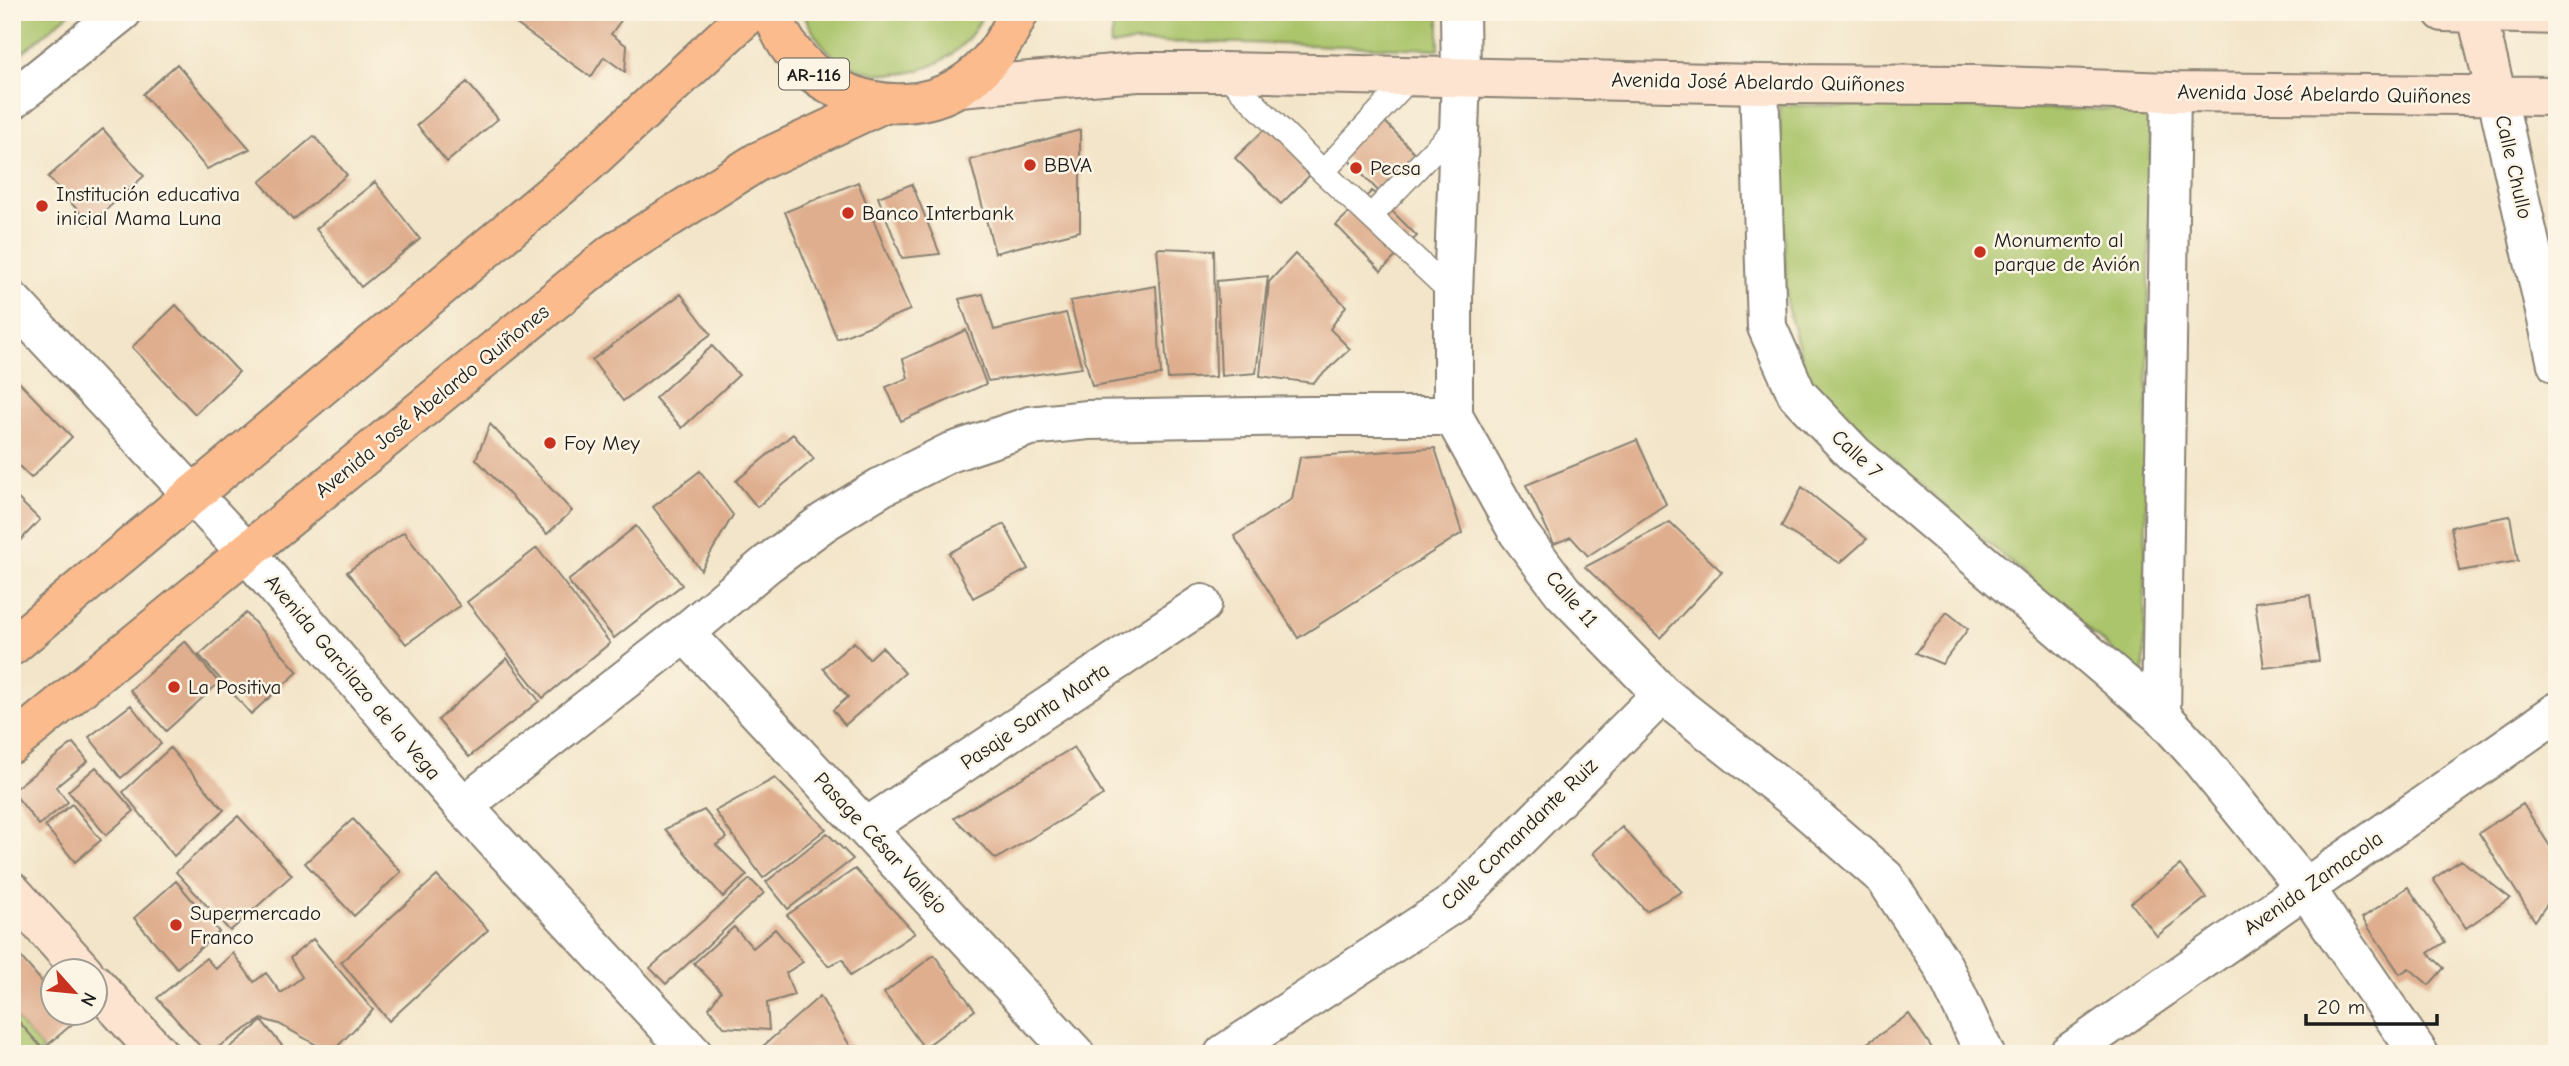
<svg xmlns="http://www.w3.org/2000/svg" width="2569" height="1066" font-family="'Comic Neue',sans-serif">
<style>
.green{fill:#abc56c;stroke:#647044;stroke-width:2}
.building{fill:#dfae8e}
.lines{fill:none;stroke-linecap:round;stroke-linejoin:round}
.lane-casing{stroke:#888072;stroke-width:26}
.street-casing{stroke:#888072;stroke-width:42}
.secondary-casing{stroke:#888072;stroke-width:42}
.primary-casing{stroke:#888072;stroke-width:42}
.lane{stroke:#fff;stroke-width:23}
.street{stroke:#fff;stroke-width:38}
.secondary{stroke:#fde4d1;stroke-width:38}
.primary{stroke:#fbbb8d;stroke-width:38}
.poi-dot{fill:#c8321e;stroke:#fcf5e5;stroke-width:2.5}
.labels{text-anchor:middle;stroke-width:5;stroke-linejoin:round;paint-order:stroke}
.shield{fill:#fcf5e5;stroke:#5f5d58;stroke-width:2}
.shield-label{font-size:19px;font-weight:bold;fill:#1c1c1c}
.street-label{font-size:21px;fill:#1c1c1c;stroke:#fcf5e5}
.poi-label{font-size:21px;fill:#1c1c1c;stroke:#fcf5e5;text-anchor:start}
</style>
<rect width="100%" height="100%" fill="#fcf5e5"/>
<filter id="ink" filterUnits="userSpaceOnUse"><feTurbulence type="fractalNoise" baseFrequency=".0143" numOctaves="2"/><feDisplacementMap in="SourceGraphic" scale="14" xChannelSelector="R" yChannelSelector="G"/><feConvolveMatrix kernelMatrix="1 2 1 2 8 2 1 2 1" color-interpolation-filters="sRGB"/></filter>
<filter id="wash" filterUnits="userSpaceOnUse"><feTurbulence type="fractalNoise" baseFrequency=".00686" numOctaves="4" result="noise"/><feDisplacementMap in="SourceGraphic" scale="28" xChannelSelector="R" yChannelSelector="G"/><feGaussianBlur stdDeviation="1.57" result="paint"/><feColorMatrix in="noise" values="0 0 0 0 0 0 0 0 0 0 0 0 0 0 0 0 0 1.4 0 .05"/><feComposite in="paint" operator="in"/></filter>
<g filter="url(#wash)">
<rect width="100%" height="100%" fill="#f3e5c9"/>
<path class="green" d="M12 12H71L12 61Z
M803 12H984C960 71 887 93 834 56 820 45 810 28 803 12Z
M1116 12H1332L1439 18V49L1245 43 1136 42 1110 46Z
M1779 105 2151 110 2144 678 1835 410 1806 373 1787 306Z
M12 1014 43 1049 38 1054H12Z"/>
<g id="blocks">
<path class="building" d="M518 12H613L622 19 611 34 627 46 625 72 604 57 591 77 512 21Z
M177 64 250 149 207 169 143 94Z
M467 82 498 119 447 162 417 125Z
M1377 113 1421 160 1383 196 1338 149Z
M1273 121 1318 167 1281 204 1235 158Z
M103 129 144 176 90 224 48 177Z
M1080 130V231L995 253 970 160Z
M314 136 347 175 293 220 260 182Z
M375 182 420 239 361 287 316 229Z
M858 182 910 310 837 339 785 212Z
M912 184 940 254 902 258 878 197Z
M1372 191 1417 236 1381 271 1336 225Z
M1157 248 1214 250 1216 377 1168 379Z
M1295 254 1346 306 1330 329 1350 349 1313 383 1260 376 1269 282Z
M1268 276 1256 373 1221 376 1217 281Z
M1156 286 1161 375 1092 386 1070 301Z
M681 294 711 334 623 401 592 360Z
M983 294 994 330 1066 313 1082 368 988 381 959 299Z
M176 305 239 372 195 414 132 347Z
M966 330 986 384 901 421 886 387 908 378 903 359Z
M712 346 739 375 682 428 655 398Z
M16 379 72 437 31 478 12 459V383Z
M490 424 572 511 547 534 476 459Z
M793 434 814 459 757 507 736 481Z
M1637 440 1666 504 1588 556 1571 537 1554 544 1526 485Z
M1435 448 1462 533 1298 638 1234 536 1292 499 1300 457Z
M700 471 733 515 701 570 653 507Z
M1802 487 1867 539 1840 563 1781 527Z
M12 493 40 520 12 549Z
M2510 516 2518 561 2459 571 2451 527Z
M1670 522 1722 572 1660 638 1585 567Z
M1004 524 1028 569 973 598 949 553Z
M636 526 682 585 614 638 568 581Z
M404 532 460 606 406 644 347 572Z
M537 548 610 643 543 698 467 602Z
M2310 595 2319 661 2264 668 2255 602Z
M1947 612 1968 629 1942 664 1916 653Z
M246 613 298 672 251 714 199 655Z
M185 641 219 683 166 731 130 690Z
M854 642 869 659 882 647 905 673 845 725 833 710 848 697 823 668Z
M507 658 539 701 469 757 438 720Z
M131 705 161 744 121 778 89 737Z
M73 743 88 761 56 787 68 802 39 825 12 791Z
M1074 747 1103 795 996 859 954 818Z
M170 748 224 810 174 856 123 792Z
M96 767 134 811 106 835 68 791Z
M775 778 826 829 763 878 715 811Z
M72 804 101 840 75 862 45 826Z
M2523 804 2557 857V890L2535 921 2479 833Z
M704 810 727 838 716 845 747 875 723 897 665 829Z
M238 816 292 875 230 931 176 872Z
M353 819 401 872 354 916 305 863Z
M1622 827 1682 892 1646 911 1593 853Z
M827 833 853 859 788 909 766 882Z
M2461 860 2510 898 2466 928 2433 879Z
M2180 865 2206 898 2157 936 2131 903Z
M855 869 915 933 850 976 843 959 828 966 787 915Z
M437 876 488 930 389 1021 341 962Z
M750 879 764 893 666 984 650 968Z
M176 881 219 932 177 968 134 918Z
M2408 887 2445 942 2428 953 2444 968 2429 985 2409 968 2400 974 2362 918Z
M734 927 753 948 775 929 803 962 786 973 794 995 767 1003 769 1030 724 1027 709 1008 721 991 694 963Z
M313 939 373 1010 331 1053 279 1024 262 1019 207 1054 157 998 206 958 216 969 233 953 254 982 266 973 281 993 302 977 290 958Z
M12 947 52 993V1014H71L77 1020 43 1049 12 1014Z
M934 955 975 1010 924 1048 884 993Z
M820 996 855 1054H754Z
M1909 1014 1936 1054H1852Z
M262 1021 289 1054H222Z"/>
</g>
</g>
<g filter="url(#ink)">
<use href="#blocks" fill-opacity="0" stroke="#888072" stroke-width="2"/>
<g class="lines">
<g class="lane-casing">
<path id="lane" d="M1223 72 1323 172 1453 294
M1323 172 1412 76
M1371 216 1459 124"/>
</g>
<g class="street-casing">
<path id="street" d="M1460 12 1461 77 1453 294V416L1518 532 1563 592 1662 694 1792 797 1885 878 1943 966 1985 1054
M1759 84 1767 327 1797 394 1855 455 2161 715 2194 751 2306 889 2419 1054
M2497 97 2557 364
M12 100 122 12
M12 301 246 552 463 806 693 1054
M685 633 1075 1054
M2161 715 2171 92
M463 806 685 633 767 564 824 522 881 487 949 453 1030 426 1088 420 1310 416H1453
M867 827 1202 604
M1224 1054 1454 903 1662 694
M2068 1054 2557 712"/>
</g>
<g class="secondary-casing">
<path id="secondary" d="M2443 12 2557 15
M2476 12 2497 97
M959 87 1138 72H1223L1759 84 1974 85 2171 92 2557 96
M12 892 84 972
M94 983 159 1054"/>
</g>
<g class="primary-casing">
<path id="primary" d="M773 12C793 89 893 128 960 86 989 68 1005 43 1019 12
M12 646 579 171 751 12
M12 744 613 253 757 162 882 104"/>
</g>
<use href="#lane" class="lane"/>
<use href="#street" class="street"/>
<use href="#secondary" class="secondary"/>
<use href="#primary" class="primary"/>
</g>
</g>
<g class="poi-dot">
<circle cx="1030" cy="165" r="7"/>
<circle cx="1356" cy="168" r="7"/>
<circle cx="42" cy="206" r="7"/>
<circle cx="848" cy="213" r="7"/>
<circle cx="1980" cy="252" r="7"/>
<circle cx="550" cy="443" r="7"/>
<circle cx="174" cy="687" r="7"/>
<circle cx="176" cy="925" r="7"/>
</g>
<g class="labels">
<rect class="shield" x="779" y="58.5" width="70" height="31" rx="5"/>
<g class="shield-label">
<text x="814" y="81">AR-116</text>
</g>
<g class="street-label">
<text transform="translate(1758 82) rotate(1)" y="7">Avenida José Abelardo Quiñones</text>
<text transform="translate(2324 94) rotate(1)" y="7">Avenida José Abelardo Quiñones</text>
<text transform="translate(2514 167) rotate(77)" y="7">Calle Chullo</text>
<text transform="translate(432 401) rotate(-39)" y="7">Avenida José Abelardo Quiñones</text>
<text transform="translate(1857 454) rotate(43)" y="7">Calle 7</text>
<text transform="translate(1572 599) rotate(49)" y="7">Calle 11</text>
<text transform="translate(353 677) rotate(50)" y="7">Avenida Garcilazo de la Vega</text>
<text transform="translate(1035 716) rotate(-34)" y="7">Pasaje Santa Marta</text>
<text transform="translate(1519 834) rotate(-44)" y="7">Calle Comandante Ruiz</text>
<text transform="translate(881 843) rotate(47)" y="7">Pasage César Vallejo</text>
<text transform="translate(2313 883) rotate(-35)" y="7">Avenida Zamacola</text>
</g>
<g class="poi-label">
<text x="1044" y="172">BBVA</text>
<text x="1370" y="175">Pecsa</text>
<text x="56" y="201">Institución educativa<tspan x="56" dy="24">inicial Mama Luna</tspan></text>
<text x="862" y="220">Banco Interbank</text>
<text x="1994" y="247">Monumento al<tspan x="1994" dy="24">parque de Avión</tspan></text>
<text x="564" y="450">Foy Mey</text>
<text x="188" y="694">La Positiva</text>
<text x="190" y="920">Supermercado<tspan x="190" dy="24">Franco</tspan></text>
</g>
</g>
<rect width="2569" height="1066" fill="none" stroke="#fcf5e5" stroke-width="42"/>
<g transform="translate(74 992) rotate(117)"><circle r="33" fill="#fcf5e5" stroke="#a29e95" stroke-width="2"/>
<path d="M0-5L12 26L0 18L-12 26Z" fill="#c8321e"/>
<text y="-10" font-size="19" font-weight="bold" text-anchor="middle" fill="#1c1c1c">N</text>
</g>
<path d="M2306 1014v10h131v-10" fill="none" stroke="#1c1c1c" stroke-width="3.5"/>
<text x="2317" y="1014" font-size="21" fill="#1c1c1c" stroke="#fcf5e5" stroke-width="5" paint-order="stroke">20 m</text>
</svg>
